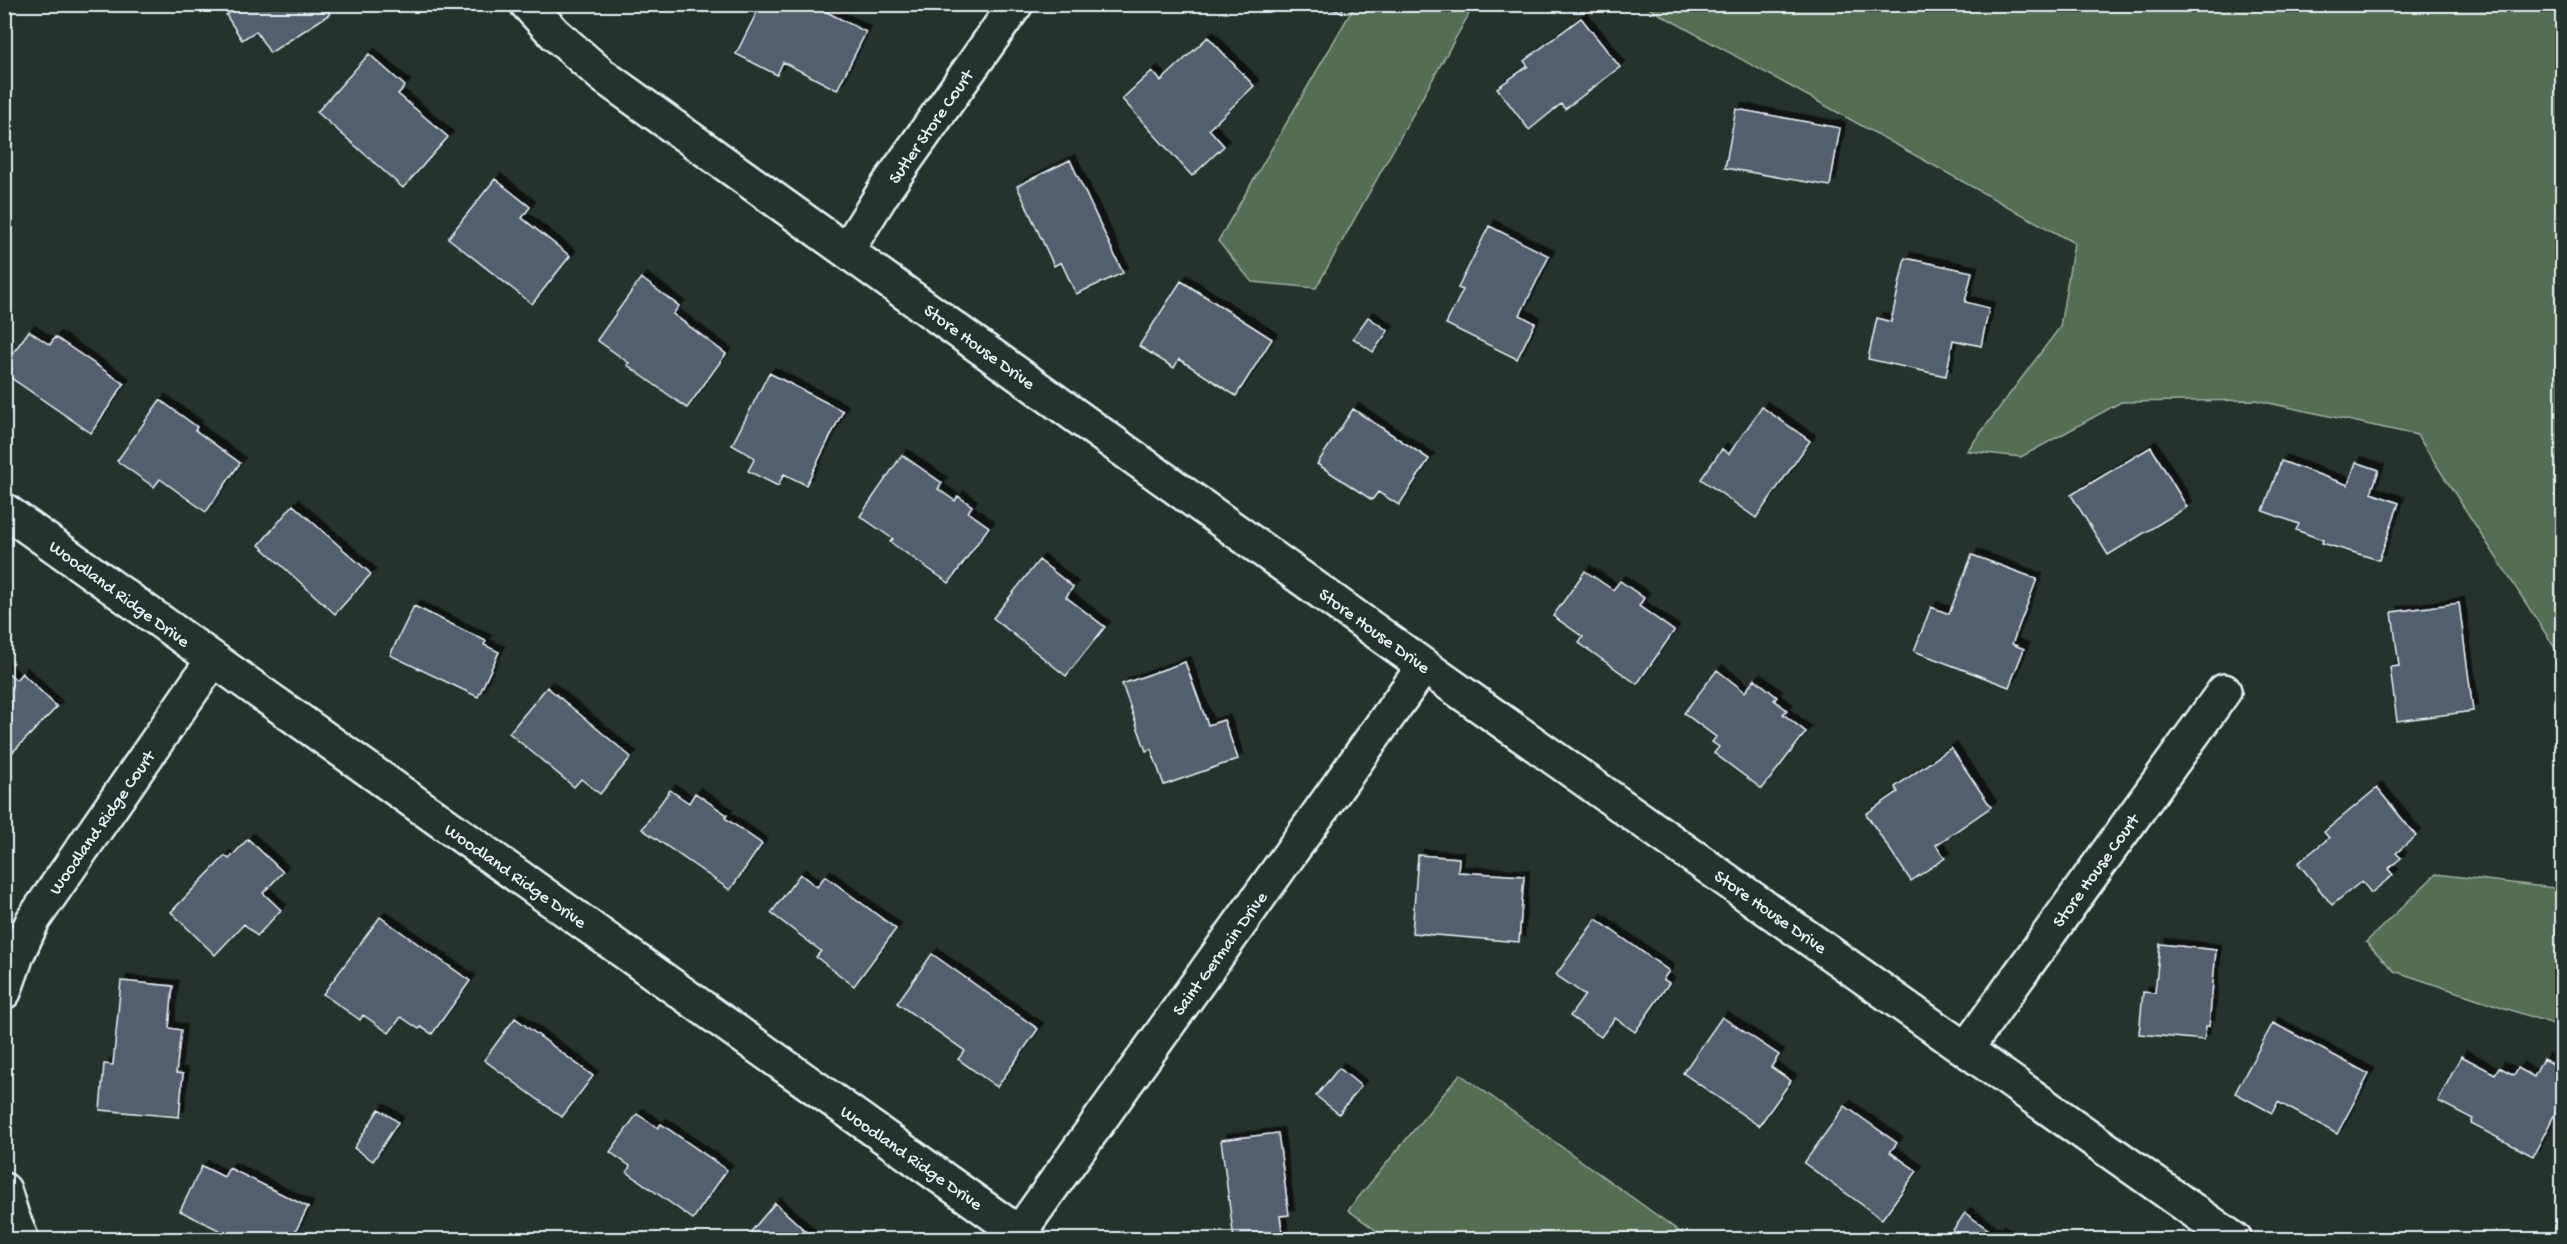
<svg xmlns="http://www.w3.org/2000/svg" width="2567" height="1244" font-family="'Gochi Hand',sans-serif">
<style>
.green{fill:#556d52;stroke:#9eafa5;stroke-width:1.5}
.building{fill:#535f6c;stroke:#e8f1f8;stroke-width:1.5;filter:url(#shadow)}
.lines{fill:none;stroke-linecap:round;stroke-linejoin:round}
.minor-casing{stroke:#e8f1f8;stroke-width:38}
.minor{stroke:#26332d;stroke-width:33}
.labels{text-anchor:middle;stroke-width:6;stroke-linejoin:round;paint-order:stroke}
.street-label{font-size:18px;fill:#e8f1f8;stroke:#26332d}
</style>
<defs>
<filter id="shadow"><feDropShadow dx="5.5" dy="-5.5" stdDeviation="0" flood-color="#0009"/></filter>
</defs>
<rect width="100%" height="100%" fill="#26332d"/>
<filter id="ink" filterUnits="userSpaceOnUse"><feTurbulence type="fractalNoise" baseFrequency=".0167" numOctaves="2"/><feDisplacementMap in="SourceGraphic" scale="12" xChannelSelector="R" yChannelSelector="G"/><feConvolveMatrix kernelMatrix="1 2 1 2 8 2 1 2 1" color-interpolation-filters="sRGB"/></filter>
<g filter="url(#ink)">
<path class="green" d="M1355 5H1474L1316 288 1252 282 1218 241Z
M1643 5H2562V659L2417 435 2255 400 2121 402 2021 457 1967 451 2060 327 2074 243Z
M2436 874 2562 889V1027L2394 971 2366 942Z
M1460 1074 1690 1239H1388L1348 1210Z"/>
<path class="building" d="M238 4H323L330 14 270 53 256 31 242 40 226 15 239 7Z
M761 4H796L804 8 806 4H811L866 32 837 90 783 62 777 75 736 54Z
M1314 4H1344L1342 12Z
M1581 18 1620 67 1565 109 1561 104 1529 130 1497 88 1528 66 1524 61Z
M1208 37 1254 86 1209 129 1224 146 1192 176 1122 99 1152 71 1161 81Z
M369 54 405 86 398 94 448 137 403 188 317 112Z
M1736 109 1840 128 1830 186 1725 168Z
M1070 160 1123 273 1076 294 1061 262 1054 266 1017 186Z
M495 179 530 207 522 218 570 256 532 304 448 238Z
M1489 226 1549 256 1520 315 1535 323 1517 359 1446 324 1463 290 1458 288Z
M1905 258 1972 272 1965 302 1989 308 1981 346 1953 340 1946 376 1868 359 1877 318 1891 322Z
M641 278 679 306 673 314 726 354 687 408 627 365 629 363 597 340Z
M1181 281 1272 339 1236 396 1179 359 1174 368 1139 346Z
M1368 317 1388 331 1373 352 1353 338Z
M29 331 50 345 55 337 124 384 91 433 4 373V365Z
M769 373 843 411 806 485 784 474 778 486 748 471 755 458 732 445Z
M160 400 197 427 195 430 240 463 206 512 160 479 154 487 117 461Z
M1762 407 1810 441 1756 518 1701 479 1722 449 1729 454Z
M1353 409 1429 459 1399 505 1378 492 1372 500 1317 464Z
M2151 447 2187 507 2108 555 2071 495Z
M902 455 942 483 938 489 955 501 958 496 972 506 968 512 989 527 949 583 890 542 893 539 860 516Z
M2281 461 2348 485 2356 462 2379 470 2371 493 2399 503 2379 560 2322 543 2323 540 2296 530 2299 524 2263 511Z
M293 505 371 574 335 614 259 545Z
M1972 555 2037 579 2012 644 2024 649 2009 687 1914 651 1931 607 1949 614Z
M1039 560 1073 587 1066 597 1105 627 1066 676 993 618Z
M1585 571 1613 590 1620 581 1644 598 1639 606 1674 631 1637 684 1579 643 1583 637 1553 616Z
M2459 603 2473 711 2397 721 2390 667 2399 666 2392 612Z
M414 606 486 641 484 645 499 652 478 697 390 655Z
M1185 662 1208 725 1224 720 1238 759 1164 785 1151 749 1146 751 1122 684Z
M4 669 16 680 22 673 57 707 6 759Z
M1717 670 1745 692 1755 679 1777 697 1774 700 1787 710 1783 714 1806 732 1762 789 1714 753 1719 747 1712 742 1716 737 1684 713Z
M547 687 631 757 600 794 581 779 574 787 509 733Z
M1951 748 1991 807 1936 845 1945 858 1911 881 1866 814 1898 792 1895 787Z
M2377 788 2416 836 2396 853 2401 858 2388 869 2393 875 2371 893 2362 881 2332 905 2298 863 2329 838 2324 832Z
M670 790 689 803 695 793 727 815 725 818 762 844 730 890 642 829Z
M248 839 283 872 263 893 281 910 257 936 244 924 215 955 171 912 225 856 229 859Z
M1418 855 1459 858 1458 872 1524 876 1519 942 1412 933Z
M800 874 817 887 825 876 896 929 854 986 816 957 821 951 771 913Z
M380 917 470 981 432 1034 421 1027 419 1029 401 1017 389 1033 363 1015 360 1020 323 994Z
M1596 919 1669 971 1663 979 1669 983 1635 1032 1615 1018 1601 1037 1570 1016 1585 995 1556 975Z
M2160 944 2216 950 2209 1026H2206L2204 1040 2139 1034 2143 992 2155 993Z
M932 954 1038 1029 997 1087 958 1059 965 1051 897 1003Z
M121 981 173 986 169 1028 181 1030 176 1073 183 1074 179 1117 100 1110 104 1064 113 1065Z
M1722 1017 1779 1055 1771 1067 1791 1081 1759 1126 1683 1073Z
M515 1018 593 1076 562 1117 484 1060Z
M2273 1023 2369 1074 2337 1134 2278 1102 2272 1113 2235 1093Z
M2461 1056 2495 1074 2499 1067 2514 1075 2518 1068 2534 1077 2543 1059 2562 1069V1091L2560 1096 2562 1100 2533 1156 2471 1124 2473 1119 2438 1101Z
M1339 1068 1361 1086 1339 1114 1316 1096Z
M1845 1106 1897 1143 1890 1152 1917 1171 1882 1219 1804 1163Z
M379 1109 398 1122 373 1161 354 1148Z
M637 1114 658 1128 661 1124 727 1170 693 1219 627 1172 630 1166 610 1152Z
M1278 1133 1289 1215 1280 1216 1283 1238 1234 1240 1221 1140Z
M202 1166 224 1177 229 1168 308 1207 291 1240H239L180 1211Z
M775 1203 815 1240H744Z
M1965 1213 1996 1235 1999 1231 2012 1240H1946Z"/>
<g class="lines">
<g class="minor-casing">
<path id="minor" d="M527 4 555 34 603 76 1424 666 2235 1240
M847 250 886 188 1016 4
M4 510 1029 1240
M4 992 17 955 33 920 213 660
M1966 1049 2224 691
M4 1190 12 1216 22 1240
M1014 1240 1424 666"/>
</g>
<use href="#minor" class="minor"/>
</g>
</g>
<g class="labels">
<g class="street-label">
<text transform="translate(930 126) rotate(-55)" y="6">Sutler Store Court</text>
<text transform="translate(980 346) rotate(36)" y="6">Store House Drive</text>
<text transform="translate(120 593) rotate(36)" y="6">Woodland Ridge Drive</text>
<text transform="translate(1375 630) rotate(36)" y="6">Store House Drive</text>
<text transform="translate(101 822) rotate(-55)" y="6">Woodland Ridge Court</text>
<text transform="translate(2095 870) rotate(-54)" y="6">Store House Court</text>
<text transform="translate(516 875) rotate(35)" y="6">Woodland Ridge Drive</text>
<text transform="translate(1771 911) rotate(35)" y="6">Store House Drive</text>
<text transform="translate(1219 953) rotate(-54)" y="6">Saint Germain Drive</text>
<text transform="translate(912 1157) rotate(35)" y="6">Woodland Ridge Drive</text>
</g>
</g>
<rect width="2567" height="1244" fill="none" stroke="#26332d" stroke-width="24"/>
<rect x="12" y="12" width="2543" height="1220" fill="none" stroke="#e8f1f8" stroke-width="2" filter="url(#ink)"/>
</svg>
